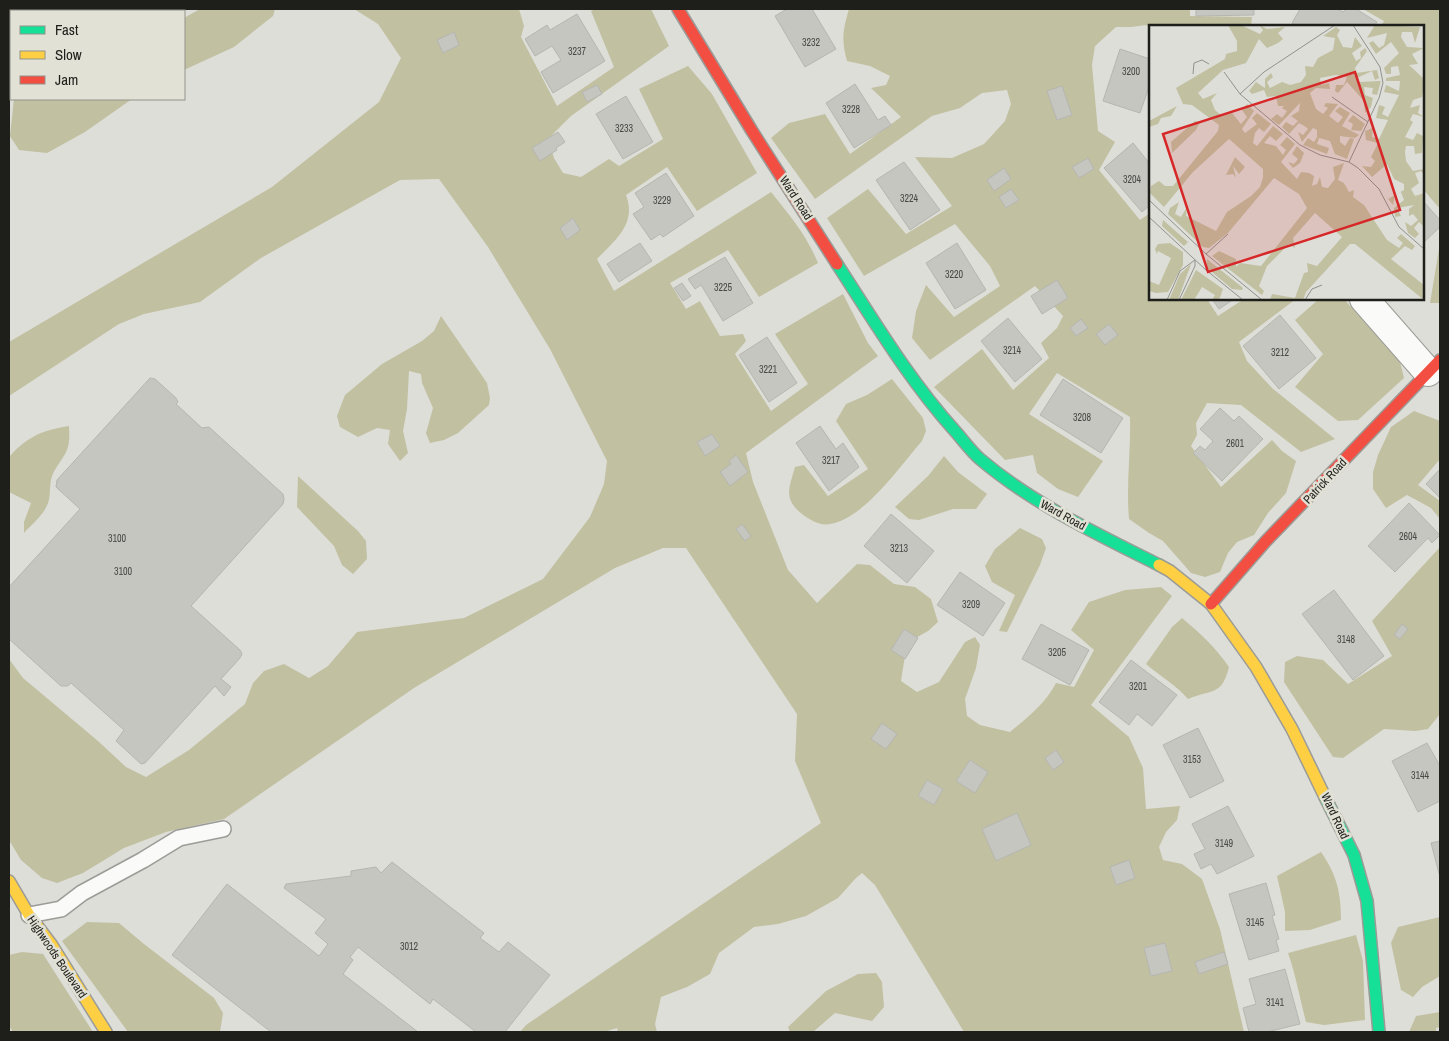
<svg xmlns="http://www.w3.org/2000/svg" width="1449" height="1041" font-family="'Archivo Narrow',sans-serif">
<style>
.forest{fill:#c1c0a1}
.building{fill:#c6c6c1;stroke:#b6b6b1}
.lines{fill:none;stroke-linecap:round;stroke-linejoin:round}
.lane-casing{stroke:#9b9b97;stroke-width:18}
.street-casing{stroke:#9b9b97;stroke-width:30}
.fast-casing{stroke:#9b9b97;stroke-width:14}
.slow-casing{stroke:#9b9b97;stroke-width:14}
.jam-casing{stroke:#9b9b97;stroke-width:14}
.lane{stroke:#fafaf9;stroke-width:15}
.street{stroke:#fafaf9;stroke-width:28}
.fast{stroke:#16e098;stroke-width:11}
.slow{stroke:#ffcf43;stroke-width:11}
.jam{stroke:#f24e42;stroke-width:11}
.labels{text-anchor:middle;stroke-width:5;stroke-linejoin:round;paint-order:stroke}
.number-label{font-size:10px;fill:#484844}
.street-label{font-size:12px;fill:#1e1e1a;stroke:#e1e1d6}
.inset-road{fill:none;stroke:#91918d;stroke-width:1}
.view{fill:#d62828;fill-opacity:0.15;stroke:#d62828;stroke-width:2.5}
.inset-edge{fill:none;stroke:#1e1e1a;stroke-width:2.5}
</style>
<rect width="100%" height="100%" fill="#deded9"/>
<path class="forest" d="M200 9H275L273 16 234 47 184 70V18Z
M354 9H519L524 26 521 37 557 106 614 67 591 11 595 9H651L669 46 571 116 548 139 554 158 563 173 581 177 609 159 619 166 663 139 639 89 688 66 712 94 757 173 697 211 667 167 626 195C637 224 615 240 597 259L614 291 771 192C790 216 806 234 818 263L759 297 728 250 670 283 686 309 700 301 720 336 743 334 746 341 735 354 771 411 808 384 775 334 843 294 868 343 878 356 746 453 753 482 788 570 817 603 857 564 870 565 894 584 915 587 931 599 938 622 928 631 907 643 901 681 917 692 939 682 965 642 975 637 980 645 976 668 965 699 967 716 980 725 1010 732C1028 717 1045 704 1056 683L1074 687 1094 650 1071 630 1089 602 1125 590 1161 587 1172 596 1091 705 1129 737 1143 768 1146 809 1180 806 1177 820 1166 832 1159 847 1163 860 1182 864 1202 879 1220 929 1244 1032H964L875 885 862 873 856 878 838 898 806 916 778 924 754 927 719 953 710 974 687 987 661 997 655 1024 657 1032H618L617 1028 604 1032H520L526 1025 821 823 795 761 797 714 686 548H663L615 568 414 688 224 819 166 832 124 848 83 873 57 883 42 878 21 860 9 840V659L23 678 98 741 126 767 146 777 189 750 245 704 253 683 264 671 284 664 309 678 328 666 357 632 464 618 543 579 590 517 604 484 607 461 550 349 488 247 439 179 400 180 261 258 200 302 144 314 119 324 9 396V342L272 187 379 102 401 58 378 24Z
M849 9H1190V16L1252 17 1251 26H1150V28L1146 25 1131 27H1116L1095 46 1092 65 1098 131 1115 142 1099 170 1140 220 1150 213V299H1207L1218 316 1244 299H1296L1239 342 1247 361 1272 388 1335 439 1301 452 1241 405 1207 403 1196 423 1197 435 1191 446 1221 487 1272 440 1282 451 1296 461 1286 493 1268 513 1254 535 1237 542 1228 553 1220 572 1205 577 1191 573 1163 541 1149 533 1129 519C1126 484 1131 451 1130 417L1057 373 1029 414 1103 461 1078 497 1058 489 1037 473 1033 455 1005 460 934 387 982 349 1013 390 1049 358 1041 343 1057 328 1063 316 1035 286 930 360 912 338 916 311 926 285 954 317 1000 286 990 266 955 224 864 276 827 218 868 189 906 234 952 206 915 157 952 158 984 144 1005 121 1011 104 1007 90 982 93 960 108 932 116 815 199 771 138 789 123 825 114 850 154 901 117 871 88 886 85 890 76 870 66 847 61C841 40 843 29 849 9Z
M1363 9H1440V209L1423 189V26H1381L1384 21Z
M14 99H132L85 132 47 153 19 150 10 136Z
M1440 245V303H1430L1439 249Z
M1319 299H1344L1400 362 1404 378 1358 420 1338 421 1295 387 1323 354 1295 320Z
M441 316 487 383 490 398 489 405 458 433 444 440 430 443 426 433 433 408 422 383 421 374 409 371 407 409 403 431 408 453 400 461 388 444 390 430 377 428 358 437 340 427 337 416 345 395 382 364 422 341 434 331Z
M892 379 923 418 926 431 922 441C900 466 864 519 830 524 820 526 810 520 802 514 783 499 789 488 795 467L804 465 828 496 868 469 836 421 846 404 867 395Z
M1414 411 1440 421V459L1418 485 1440 501V519L1431 508 1407 495 1386 508 1373 489V472L1378 455 1391 427Z
M69 426C71 456 63 453 52 476 49 485 51 496 48 503 44 515 32 524 24 533V522L31 503 9 492V457C27 437 42 430 69 426Z
M944 456 958 472 987 494 976 509H953L919 520 909 519 895 507 928 476Z
M298 476 358 531 366 541 367 559 353 574 342 565 334 546 297 507Z
M1020 528 1042 539 1046 548 1040 565 1007 632 999 631 1015 595 992 582 985 566 995 549Z
M1440 547V714L1428 729 1415 731 1384 729 1343 758 1333 757 1284 682 1285 662 1297 656 1323 660 1348 684 1392 656 1372 621Z
M1182 618C1200 633 1216 648 1229 667 1222 696 1212 689 1188 699 1176 685 1160 676 1146 664L1172 627Z
M1321 852C1337 875 1341 893 1341 920L1310 930 1285 931V912L1277 876Z
M1440 917V976L1422 987 1413 997 1401 990 1391 943 1398 927Z
M87 922 119 923 144 944 214 998 223 1013 220 1032H128L62 941Z
M1356 935 1363 961 1365 1020 1324 1025 1306 1022C1300 999 1296 976 1288 953Z
M22 952 43 954 93 1032H13L9 1026V955Z
M876 973 882 982 884 1007 872 1021 835 1013 813 1032H790L788 1027 826 991 858 974Z
M1440 1012V1027L1436 1028V1032H1409L1416 1016Z"/>
<path class="building" d="M787 9H812L836 49 805 67 775 16Z
M1196 9H1254V15L1196 16Z
M1300 9H1338L1343 12 1346 9H1356L1377 22 1374 26H1297L1292 23Z
M577 14 605 61 553 93 541 72 561 60 552 46 535 56 525 39 547 25 550 30Z
M454 32 459 45 443 53 437 40Z
M1120 49 1150 59V84L1140 113 1103 101Z
M855 84 878 120 885 116 891 125 854 148 826 103Z
M597 85 602 94 587 102 582 92Z
M1062 86 1072 115 1057 120 1047 91Z
M626 96 653 142 623 159 596 114Z
M558 132 565 142 556 148 557 150 540 161 532 148Z
M1133 143 1150 164V205L1142 212 1104 168Z
M1088 158 1094 169 1079 178 1072 167Z
M904 162 940 210 910 230 876 180Z
M1004 168 1011 179 994 191 987 180Z
M666 173 694 216 663 237 660 234 651 240 633 214 644 207 635 193Z
M1011 189 1019 200 1006 208 999 197Z
M1423 201 1440 220V227L1423 243Z
M573 218 580 230 567 240 560 228Z
M640 243 652 261 619 282 607 264Z
M957 243 986 290 955 309 926 263Z
M725 257 753 303 723 321 701 285 695 289 688 279Z
M1057 280 1068 298 1042 314 1031 296Z
M682 283 691 296 683 301 674 288Z
M1212 299H1234L1219 309Z
M1280 315 1316 358 1279 389 1243 346Z
M1008 318 1042 359 1015 382 981 341Z
M1081 319 1088 328 1076 336 1070 328Z
M1109 324 1118 335 1105 345 1096 334Z
M767 337 797 383 769 402 739 355Z
M150 378 155 379 176 398 178 402 176 404 202 428 209 427 283 494 284 499 283 504 191 606 240 650 242 654 240 658 221 679 231 687 224 696 215 686 145 763 141 764 116 741 124 730 71 683 68 686H61L9 639V587L80 509 56 487 57 480Z
M1063 379 1123 418 1101 453 1040 415Z
M1220 408 1234 421 1239 416 1263 439 1222 481 1193 453 1200 446 1205 450 1213 441 1200 429Z
M820 426 836 449 843 443 859 467 829 491 796 443Z
M712 434 720 446 705 456 697 442Z
M736 455 748 472 730 486 720 472 731 464 729 461Z
M1440 469V498L1426 484Z
M1409 503 1440 535 1432 543 1428 538 1395 572 1368 546Z
M891 514 934 551 907 583 864 546Z
M742 524 751 536 745 541 736 529Z
M960 572 1005 603 983 636 937 605Z
M1334 590 1384 656 1353 680 1302 614Z
M1041 624 1089 650 1070 685 1022 659Z
M1402 624 1408 629 1400 639 1394 635Z
M904 629 918 638 905 659 891 650Z
M1131 660 1177 695 1152 726 1137 714 1129 725 1099 702Z
M882 723 897 734 886 749 871 739Z
M1198 728 1224 781 1190 798 1163 745Z
M1427 743 1439 764 1440 763V801L1418 812 1392 761Z
M1056 750 1064 762 1053 770 1045 758Z
M970 760 988 772 975 793 956 781Z
M927 780 943 789 934 805 918 796Z
M1228 806 1254 856 1217 874 1211 864 1201 869 1194 854 1205 849 1192 824Z
M1017 813 1031 845 996 861 982 829Z
M1440 841V877L1431 843Z
M1129 860 1135 878 1116 885 1110 867Z
M392 862 484 933 480 938 499 952 508 942 550 975 505 1032H476L433 999 430 1004 358 947 350 957 353 960 343 974 418 1032H271L172 955 227 884 319 956 328 944 315 933 326 919 284 888 286 884 351 876V871L376 867 381 873Z
M1266 883 1275 915 1272 916 1279 939 1276 940 1279 951 1249 960 1229 894Z
M1165 943 1172 971 1151 976 1144 948Z
M1224 952 1228 964 1199 974 1195 962Z
M1285 969 1300 1024 1267 1032H1249L1243 1008 1256 1004 1249 979Z"/>
<g class="lines">
<g class="lane-casing">
<path id="lane" d="M29 915 61 909 82 893 143 860 179 838 223 829"/>
</g>
<g class="street-casing">
<path id="street" d="M1364 299 1428 372"/>
</g>
<g class="fast-casing">
<path id="fast" d="M837 264C874 321 909 380 955 431 963 440 971 451 980 459 1033 504 1097 534 1159 565
M1325 797 1354 855 1367 901 1379 1032"/>
</g>
<g class="slow-casing">
<path id="slow" d="M1159 565 1170 571 1211 604 1256 667 1292 729 1325 797
M9 881 29 915 51 944 106 1032"/>
</g>
<g class="jam-casing">
<path id="jam" d="M678 9 752 131 837 264
M1211 604 1266 541 1440 360"/>
</g>
<use href="#lane" class="lane"/>
<use href="#street" class="street"/>
<use href="#fast" class="fast"/>
<use href="#slow" class="slow"/>
<use href="#jam" class="jam"/>
</g>
<g class="labels">
<g class="number-label">
<text x="811" y="46">3232</text>
<text x="577" y="55">3237</text>
<text x="1131" y="75">3200</text>
<text x="851" y="113">3228</text>
<text x="624" y="132">3233</text>
<text x="1132" y="183">3204</text>
<text x="909" y="202">3224</text>
<text x="662" y="204">3229</text>
<text x="954" y="278">3220</text>
<text x="723" y="291">3225</text>
<text x="1012" y="354">3214</text>
<text x="1280" y="356">3212</text>
<text x="768" y="373">3221</text>
<text x="1082" y="421">3208</text>
<text x="1235" y="447">2601</text>
<text x="831" y="464">3217</text>
<text x="1408" y="540">2604</text>
<text x="117" y="542">3100</text>
<text x="899" y="552">3213</text>
<text x="123" y="575">3100</text>
<text x="971" y="608">3209</text>
<text x="1346" y="643">3148</text>
<text x="1057" y="656">3205</text>
<text x="1138" y="690">3201</text>
<text x="1192" y="763">3153</text>
<text x="1420" y="779">3144</text>
<text x="1224" y="847">3149</text>
<text x="1255" y="926">3145</text>
<text x="409" y="950">3012</text>
<text x="1275" y="1006">3141</text>
</g>
<g class="street-label">
<text transform="translate(796 198) rotate(57)" y="4">Ward Road</text>
<text transform="translate(1325 481) rotate(-47)" y="4">Patrick Road</text>
<text transform="translate(1063 515) rotate(29)" y="4">Ward Road</text>
<text transform="translate(1335 816) rotate(65)" y="4">Ward Road</text>
<text transform="translate(57 957) rotate(56)" y="4">Highwoods Boulevard</text>
</g>
</g>
<g transform="translate(1149 25)">
<rect width="275" height="275" fill="#deded9"/>
<path d="M79 0H92L111 9 114 5 110 0 118 4 136 2 129 8 134 14 129 18 118 23 110 14 97 38 74 45 49 68 54 74 68 68 62 75 66 85 73 91 83 88 92 99 98 92 93 85 98 79 105 86 93 104 96 108 108 99 103 93 108 88 112 91 122 99 115 107 110 103 106 108 104 118 108 121 124 101 134 109 127 116 121 111 115 118 127 121 134 130 137 125 131 120 138 112 146 119 132 137 148 154 152 147 160 148 165 151 163 161 168 159 171 152 173 162 179 163 186 154 184 142 195 138 189 155 195 158 200 167 205 165 204 172 215 180 238 215 250 223 254 218 248 213 252 209 266 221 263 225 256 221 242 234 275 260V275L206 219H201L157 267 154 275H121L123 269 146 273 155 248 159 247 158 238 168 241 193 212 166 188 144 213 146 223 140 219 118 241 110 261 115 266 113 270 63 231 70 226 87 234V242L91 238 112 241 158 183 150 169 125 153 79 208 60 223 54 222 19 189 21 183 30 177 26 189 32 192 38 182 37 191 67 206 78 187 102 171 111 162 114 152V144L80 114 44 147 15 182 1 168 2 161 10 156 16 161H24L69 106 70 100 43 80 34 79 27 63 76 34 77 29 88 26V16ZM226 0 271 2 266 18 263 7H253L252 12 258 22 275 23 263 29 269 39 260 40 274 53 275 62 273 72 264 75 261 83 271 80 269 88 275 92 264 89 261 95 264 97 256 112 264 115 268 108 274 111 273 128 266 129 265 121H257L256 127 257 136 264 146 275 144V150L272 146 266 148 270 158 262 164 266 171 275 168V202L270 197 265 203 270 209 266 213 259 208 256 197 262 201 269 195 264 189 260 191V184L265 180 248 183 252 191 246 192 245 183 255 175 252 167 246 170 244 180 239 174 255 165V159L245 154 238 139 223 152 213 141 222 142 226 136 222 132 229 118 217 115 216 106 224 103 223 112 230 114 239 95 227 93 230 80 236 82 233 89 239 92 250 70 235 67 237 60 250 66 251 56H237V53L251 50 249 41 242 42V49H237L235 43 250 28 242 17 227 29 220 18 224 16 230 23 235 20 238 8 218 13ZM187 2 191 5 188 10 194 22 203 23 206 12 213 21 203 28 207 36 212 33 211 27 216 23 218 26 206 43 207 48 228 45 230 53 226 55 223 46 208 53 209 57 232 56 228 70 223 69 224 63 215 62 216 70 224 73 222 82 216 88 215 76 198 57 189 68 186 66 187 60H195L198 52 187 50 171 53 172 60 180 58 181 64 167 63 161 68 167 84 174 89 179 83 175 81 177 78 189 79 180 91 189 98 194 92 186 86 191 82 201 88 193 101 210 110 206 113 191 111V117L196 121 201 113 205 114 198 134 186 129 181 116 170 113 168 119 180 123 178 129 154 120 159 113 165 117 168 112V105L164 103 153 117 149 107 154 110 159 104 157 102 150 98 140 109 133 102 137 97 144 101 149 96 142 91 150 86 151 78 130 100 122 94 128 89 133 93 138 86 133 83 135 81H129L127 71 118 72 115 65 103 69 100 66 107 57 116 63V54L122 48 124 52 118 57 121 63 133 57 141 60 152 57 157 50 156 41 164 42 169 33 184 25 186 13 174 11ZM28 81 22 91 12 93 9 99 0 102V96ZM204 90 216 99 212 106 202 105 204 99 199 96ZM46 96 51 97 47 105 23 128 22 117ZM148 121 155 128 151 138 144 143 139 137 145 139 149 134 143 129ZM86 132 96 142 90 149 84 141 87 153 84 149 77 150ZM14 195 39 217 35 221 13 201ZM21 218 34 227V240L19 267 7 268 0 266V256L10 260 22 233 9 226 8 229 6 224 9 219ZM58 234 94 263 93 265 83 264 57 242ZM42 239 29 275H20L31 249ZM47 245 74 264 70 275H63L66 270 53 262 45 275H32Z" fill="#c1c0a1"/>
<path class="inset-road" d="M75 47 91 69 151 120 171 130 200 137 209 143 230 164 250 202 275 224M44 49 45 38 53 35 60 39M91 69 115 47 186 0M183 72 219 97M200 137 230 73 234 58 231 42 204 0M0 175 57 229 113 275M0 192 57 245 94 275M57 229 79 209M18 275 31 246 46 235V241L30 275M156 275 163 264 173 260"/>
<path class="view" d="M206 47 251 185 59 247 14 109Z"/>
<rect width="275" height="275" class="inset-edge"/>
</g>
<rect width="1449" height="1041" fill="none" stroke="#1e1e1a" stroke-width="20"/>
<rect x="10" y="10" width="175" height="90" fill="#e1e1d6" stroke="#93938b"/>
<rect x="20" y="26" width="25" height="8" fill="#16e098" stroke="#93938b"/>
<text x="55" y="35" font-size="15" fill="#1e1e1a">Fast</text>
<rect x="20" y="51" width="25" height="8" fill="#ffcf43" stroke="#93938b"/>
<text x="55" y="60" font-size="15" fill="#1e1e1a">Slow</text>
<rect x="20" y="76" width="25" height="8" fill="#f24e42" stroke="#93938b"/>
<text x="55" y="85" font-size="15" fill="#1e1e1a">Jam</text>
</svg>
